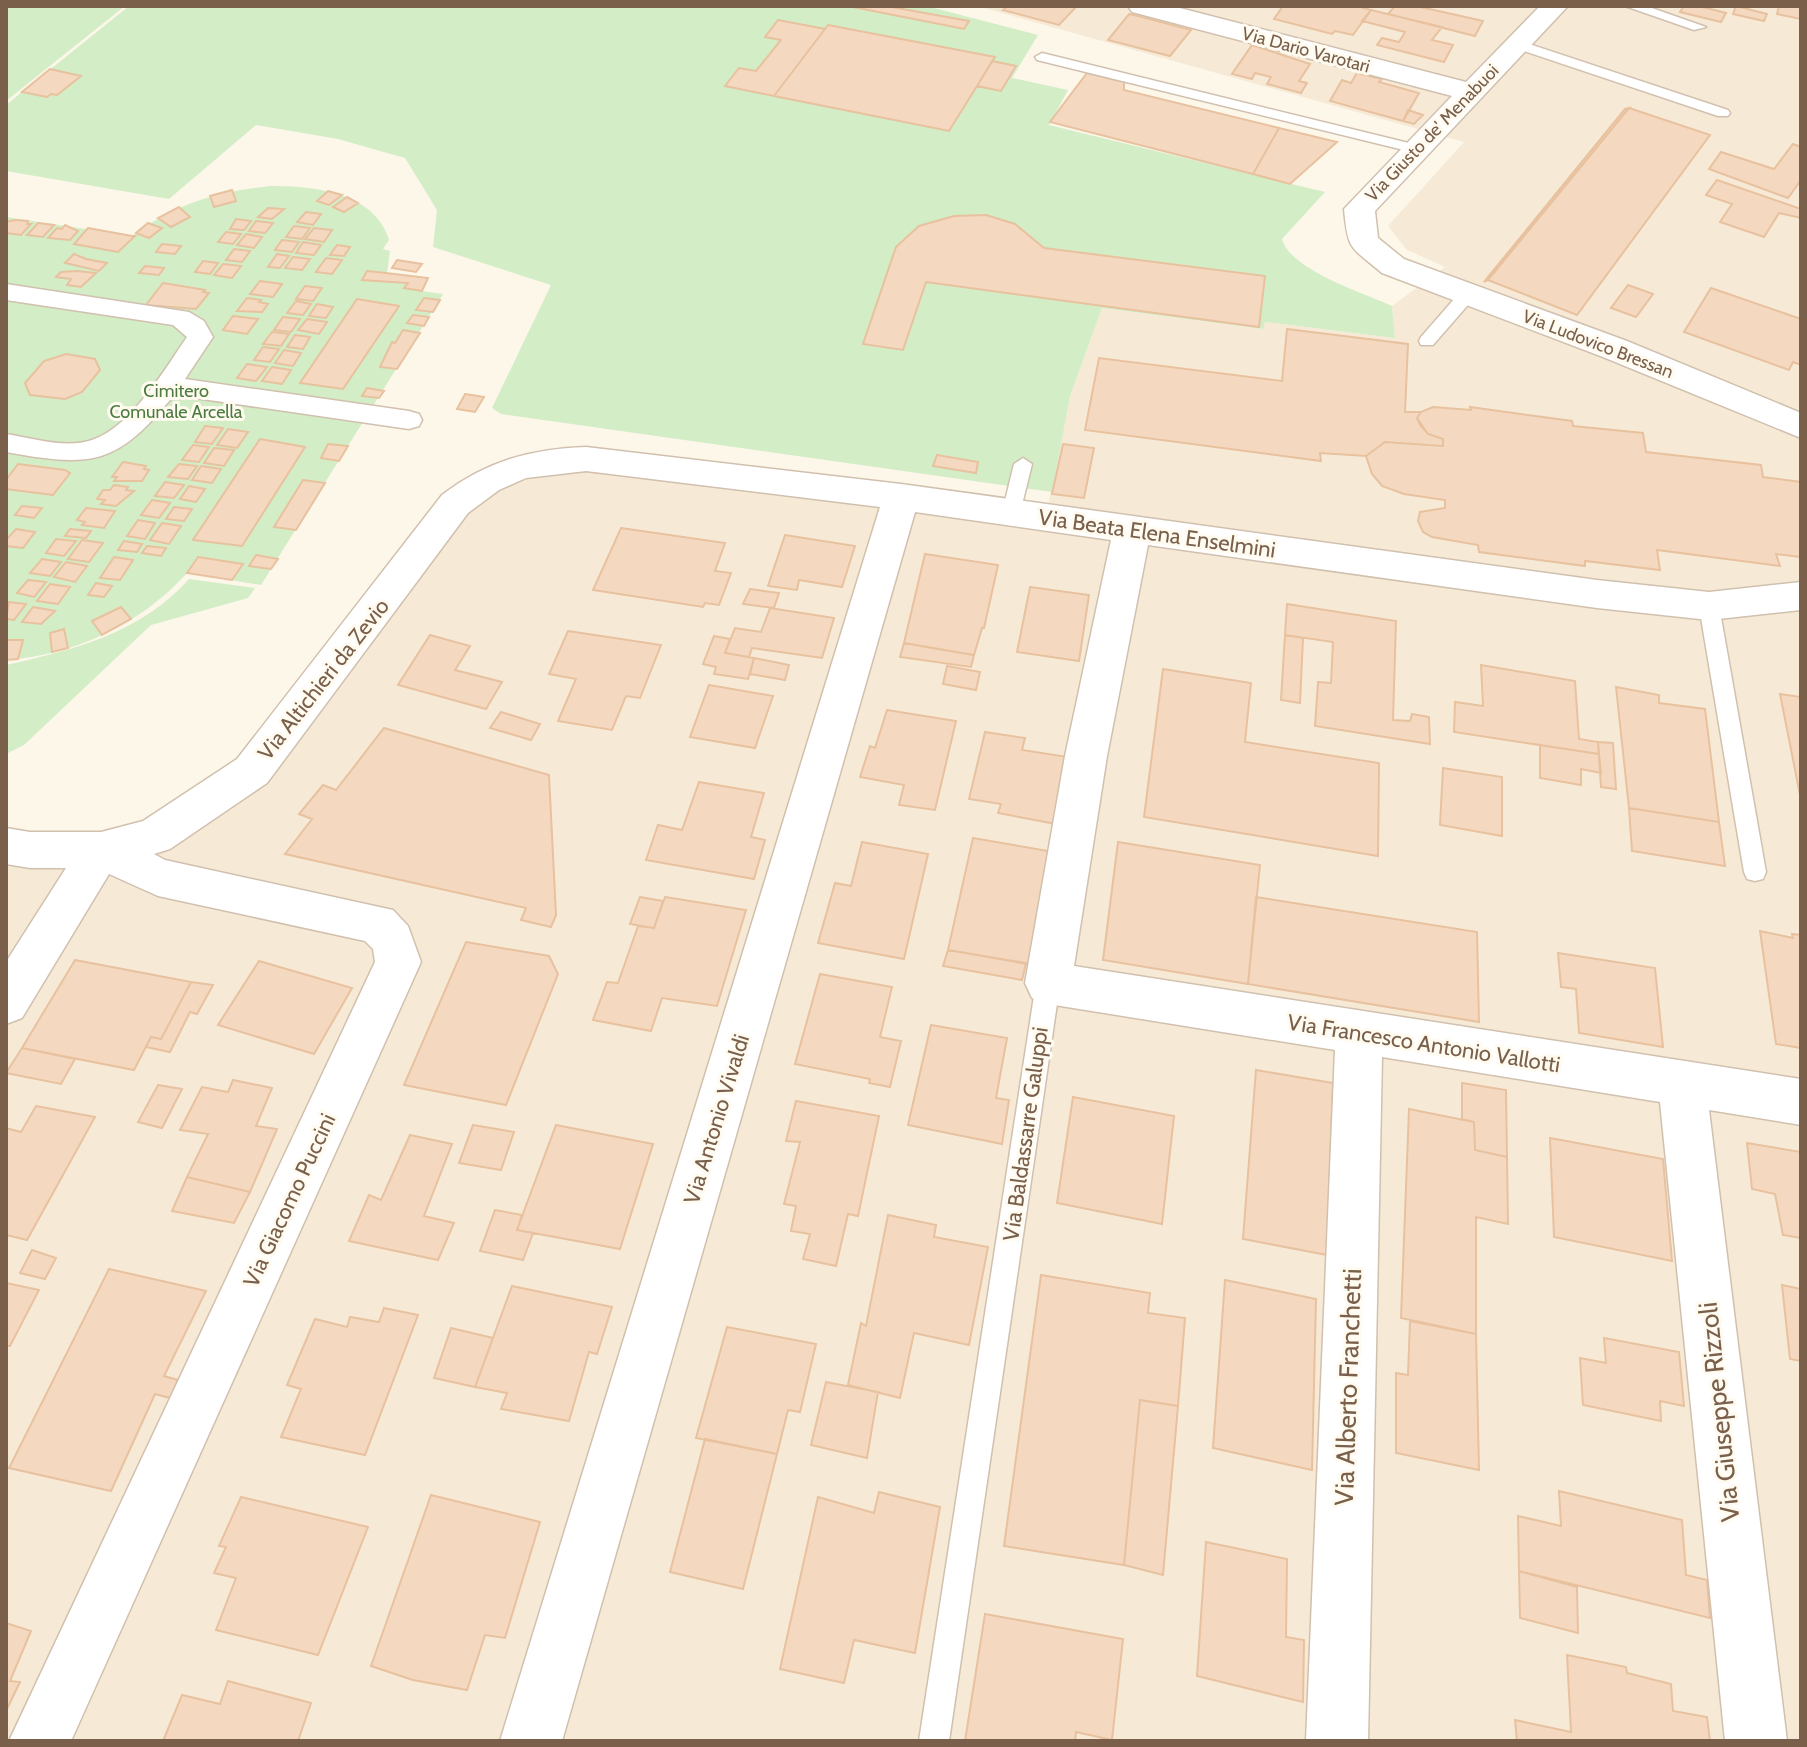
<svg xmlns="http://www.w3.org/2000/svg" width="1807" height="1747" font-family="Cabin,sans-serif">
<style>
.residential{fill:#f6ead7}
.green{fill:#d3edc6}
.building{fill:#f4d9c0;stroke:#e8c19f;stroke-width:2}
.lines{fill:none;stroke-linecap:round;stroke-linejoin:round}
.service-casing{stroke:#d1c0ae;stroke-width:3}
.pedestrian-casing{stroke:#d1c0ae;stroke-width:3}
.minor-casing{stroke:#d1c0ae;stroke-width:3}
.service{fill:#fff;fill-rule:evenodd}
.pedestrian{fill:#fff;fill-rule:evenodd}
.minor{fill:#fff;fill-rule:evenodd}
.labels{text-anchor:middle;stroke-width:6;stroke-linejoin:round;paint-order:stroke}
.far-street-label{font-size:18px;fill:#7a604b;stroke:#fffbf1}
.far-park-label{font-size:18px;fill:#4c7a3f;stroke:#fffbf1}
.street-label{font-size:22px;fill:#7a604b;stroke:#fffbf1}
.near-street-label{font-size:26px;fill:#7a604b;stroke:#fffbf1}
</style>
<rect width="100%" height="100%" fill="#fdf7ea"/>
<path class="residential" d="M977 6H1801V1741H6V861L29 864 266 779 485 491 529 463 584 461 1043 530 1070 396 1102 308 1262 329 1265 322 1395 338 1392 306 1445 267 1407 250 1388 226 1464 142Z"/>
<path class="green" d="M6 6H125L6 101Z
M129 6H926L1038 35 1012 78 1068 90 1049 125 1325 192 1282 239C1290 270 1364 293 1392 306L1395 338 1265 322 1263 329 1102 308 1070 396 1052 492 501 414 492 408 551 285 433 247 437 210 405 158 338 139 256 125 169 199 6 171V105Z
M271 186C313 186 375 192 389 240L383 249 390 251 387 273 428 278 422 291 443 294 261 585 187 573C141 624 75 655 6 660V217L132 236C174 204 219 191 271 186Z
M189 579 255 588 248 598 151 625 24 745 6 754V665C74 650 141 633 189 579Z"/>
<path class="building" d="M848 6H886L969 21 964 29Z
M1008 6H1077L1059 25 1003 10Z
M1283 6H1357L1371 10 1353 35 1335 31 1332 34 1274 19Z
M1395 6H1416L1483 21 1475 36 1388 14Z
M1684 6H1699L1726 13 1721 22 1680 12Z
M1736 6 1767 14 1764 21 1733 14Z
M1779 6H1801V19L1777 14Z
M1371 10 1442 27 1432 40 1453 45 1444 62 1377 45 1382 38 1399 42 1405 32 1362 21Z
M1129 14 1138 16 1191 30 1170 56 1108 40Z
M778 20 825 29 774 96 725 86 739 68 756 71 781 40 765 37Z
M828 25 995 57 949 131 774 96Z
M1252 45 1310 64 1299 81 1307 83 1301 93 1267 84 1271 77 1255 73 1252 79 1232 74Z
M992 61 1016 66 1001 91 977 86Z
M50 69 81 76 57 95 51 94 47 97 22 92Z
M1087 73 1124 82V90L1279 128 1253 174 1050 122Z
M1357 73 1382 79 1379 82 1419 93 1403 121 1330 101 1342 80 1351 83Z
M1629 108 1710 135 1577 315 1488 280Z
M1629 108 1488 280 1484 282 1625 109Z
M1408 110 1423 115 1414 124 1403 121Z
M1279 128 1337 142 1290 184 1253 174Z
M1793 144 1801 147V180L1788 198 1709 169 1721 152 1774 169Z
M1717 180 1801 209V218L1779 213 1764 237 1720 222 1732 204 1706 195Z
M232 190 236 201 214 207 210 196Z
M328 191 342 195 329 205 317 201Z
M347 197 358 203 344 212 333 207Z
M179 207 190 217 171 227 158 218Z
M268 208 284 209 272 219 258 217Z
M306 212 321 214 313 225 297 222Z
M986 215 1015 224 1044 248 1265 276 1259 327 926 282 903 350 863 344 896 247 919 226 954 216Z
M236 219 251 221 244 230 230 229Z
M15 220 28 221 27 224H31L21 235 6 233V222Z
M256 221 273 223 265 233 249 231Z
M38 223 54 225 43 237 27 235Z
M148 223 162 228 149 238 136 233Z
M65 225 78 231 70 240 48 238 57 228 62 229Z
M294 226 310 228 302 239 286 237Z
M88 228 132 236H135L118 252 74 244Z
M314 228 332 230 324 242 305 239Z
M226 232 241 234 233 244 218 242Z
M246 234 262 237 254 248 237 245Z
M282 240 299 242 292 252 275 250Z
M303 242 321 245 314 255 296 253Z
M162 244 181 246 175 254 156 252Z
M337 245 350 247 344 256 330 255Z
M234 249 250 251 242 262 226 260Z
M74 254 86 259 107 263 99 271 65 263Z
M277 254 289 256 280 268 268 267Z
M293 257 310 259 302 270 285 268Z
M326 258 342 260 332 274 316 272Z
M397 260 422 264 416 272 392 268Z
M203 261 218 263 210 274 195 272Z
M223 264 241 266 232 278 214 275Z
M145 266 164 268 159 275 139 273Z
M77 271 96 273 81 287 67 285 71 279 56 277 61 272Z
M367 271 386 273 428 278 422 291 404 288 408 283 362 280Z
M260 281 282 284 273 297 250 294Z
M163 283 205 290 203 292 209 293 196 309 146 305Z
M1628 285 1653 294 1636 317 1611 308Z
M305 286 322 288 313 301 296 299Z
M1711 288 1801 319V365L1793 362 1789 370 1684 332Z
M247 298 261 300 259 302 268 304 262 312 237 311Z
M424 298 440 300 433 312 416 310Z
M357 299 399 306 343 389 300 383Z
M296 301 311 304 303 315 287 313Z
M317 304 333 307 326 318 309 316Z
M413 315 429 317 424 326 407 323Z
M233 316 258 319 247 334 223 330Z
M283 317 300 319 291 332 274 330Z
M307 319 327 322 319 334 298 330Z
M1287 329 1408 344 1405 412H1421L1417 418 1420 425 1428 434 1443 439V446L1385 442 1366 456 1320 453 1321 461 1085 430 1099 358 1282 381Z
M403 330 420 333 397 369 380 367 392 342 395 343Z
M272 332 289 334 281 346 263 344Z
M295 335 310 337 303 349 287 347Z
M263 347 279 349 270 362 254 360Z
M284 350 301 353 293 366 275 363Z
M66 354 95 359 100 370 82 392 65 399 30 395 25 383 44 361Z
M247 364 267 367 256 381 237 378Z
M272 367 291 370 282 384 262 381Z
M367 388 384 391 379 398 362 396Z
M465 394 484 397 475 412 457 409Z
M1433 407 1471 410 1470 407 1572 421 1573 426 1643 433 1646 452 1761 465 1763 477 1801 482V557L1776 554 1780 566 1657 550 1660 570 1585 561V566L1479 552 1478 545 1432 537 1423 532 1418 521 1420 512 1445 508V500L1404 494 1382 486 1372 474 1366 456 1385 442 1443 446V439L1428 434 1417 418 1421 412Z
M205 426 223 428 212 444 195 442Z
M228 429 248 432 237 448 217 445Z
M260 439 305 447 242 546 193 540Z
M328 444 348 446 339 461 321 458Z
M1063 444 1094 448 1084 498 1052 494Z
M193 445 209 447 199 462 182 460Z
M214 448 234 450 224 466 204 463Z
M937 455 978 462 976 473 933 466Z
M123 462 146 466 144 469 149 470 142 481H114L117 477H112Z
M18 464 65 470 70 473 53 495 6 489V480Z
M179 464 197 466 188 479 168 477Z
M201 466 221 469 212 483 192 480Z
M303 480 325 483 296 530 274 527Z
M165 482 184 485 174 498 155 496Z
M114 485 128 487 126 490 134 491 116 506 101 504 105 500 97 499 103 490H110Z
M189 486 205 489 196 502 180 499Z
M152 500 170 503 159 518 141 515Z
M22 506 42 508 34 518 15 515Z
M174 507 192 509 184 521 166 519Z
M86 508 115 511 104 528 82 525 85 522 77 520Z
M138 520 155 523 145 539 127 536Z
M162 523 181 526 169 544 150 540Z
M621 528 725 543 715 571 731 573 719 605 705 603 703 607 593 590Z
M16 529 35 532 23 548 6 546V540Z
M70 529 91 531 86 538 65 536Z
M785 535 855 546 842 587 799 580 797 590 768 586Z
M56 539 76 541 64 556 46 553Z
M82 540 103 543 89 562 68 559Z
M124 541 142 544 137 552 118 550Z
M147 546 166 548 161 556 142 553Z
M925 554 998 565 984 628H982L974 655 904 643Z
M256 555 278 559 271 569 249 566Z
M114 557 133 560 120 580 100 578Z
M198 557 243 564 232 580 187 573Z
M42 559 61 562 50 576 30 573Z
M66 562 87 566 75 582 54 577Z
M28 580 46 582 34 597 17 593Z
M96 583 112 586 104 597 88 595Z
M50 584 70 587 58 604 37 601Z
M1030 587 1089 595 1079 661 1017 652Z
M750 589 779 593 774 608 743 604Z
M9 602 26 604 14 620 6 619Z
M1287 604 1396 621 1393 720 1410 721 1412 714 1429 717 1430 744 1315 726 1318 682 1331 683 1333 642 1285 635Z
M33 607 55 611 41 624 22 622Z
M121 607 131 619 102 635 92 621Z
M770 608 834 618 822 658 752 648 749 657 725 653 735 628 761 632Z
M64 629 68 648 52 652 50 633Z
M568 631 661 645 640 698 626 696 612 730 558 721 576 679 549 674Z
M430 635 470 646 455 670 502 682 486 709 398 685Z
M1285 635 1303 638 1300 703 1281 700Z
M714 636 730 639 725 653 754 658 748 679 714 674 716 667 703 664Z
M6 640H23L18 659 6 660Z
M904 643 932 648 974 655 971 667 900 657Z
M754 658 789 665 785 680 750 674Z
M1481 665 1575 681 1579 739 1598 742 1599 754 1454 732 1455 702 1483 706Z
M947 666 980 672 976 690 943 684Z
M1163 669 1251 683 1245 742 1379 763 1378 856 1144 817Z
M709 685 773 696 755 748 690 737Z
M1616 687 1659 695V703L1705 709 1719 822 1629 808Z
M1780 694 1801 697V800Z
M887 710 956 721 935 810 899 805 904 785 860 777 870 746 875 748Z
M501 712 540 724 531 740 490 728Z
M384 728 549 775 556 915 551 927 521 920 526 908 285 854 312 819 299 814 323 785 336 790Z
M985 732 1025 738 1022 750 1068 757 1056 824 998 813 1001 804 969 799Z
M1598 742 1613 743 1616 789 1601 787Z
M1540 745 1599 754 1601 773 1581 769V785L1540 778Z
M1443 768 1502 777V836L1440 825Z
M699 782 764 793 751 837 765 840 754 879 646 860 658 825 682 830Z
M1629 808 1719 822 1725 866 1632 851Z
M973 838 1054 852 1033 965 948 950Z
M862 842 928 854 904 959 818 943 835 883 851 886Z
M1118 842 1260 865 1248 984 1103 960Z
M640 897 663 901 654 928 630 924Z
M665 897 746 910 717 1006 662 998 651 1031 593 1020 607 982 618 983 638 926 654 928Z
M1256 897 1477 932 1479 1022 1248 984Z
M1760 931 1793 938 1792 934 1801 935V1048L1776 1044Z
M466 942 549 956 558 974 506 1105 404 1085Z
M948 950 1026 963 1022 980 943 966Z
M1558 953 1655 968 1663 1047 1579 1033 1576 989 1561 987Z
M75 960 191 982 161 1039 151 1037 134 1070 22 1048Z
M259 961 352 988 314 1054 218 1025Z
M820 974 892 987 880 1037 901 1041 890 1087 869 1083 870 1079 795 1064Z
M191 982 213 985 197 1014 190 1012 170 1052 146 1047 151 1037 161 1039Z
M931 1025 1007 1038 996 1098 1009 1100 1002 1144 908 1125Z
M22 1048 75 1059 61 1084 6 1073Z
M1256 1070 1333 1083 1327 1255 1243 1239Z
M233 1080 272 1088 256 1126 277 1129 250 1192 187 1177 208 1134 180 1130 202 1087 228 1092Z
M1462 1083 1506 1090 1507 1157 1475 1150 1474 1122 1462 1119Z
M158 1085 182 1089 162 1128 138 1122Z
M1073 1097 1174 1116 1162 1224 1057 1203Z
M796 1101 879 1116 858 1216 848 1214 836 1266 803 1259 810 1234 791 1231 796 1206 784 1204 800 1142 786 1141Z
M36 1106 95 1117 27 1240 6 1235V1128L21 1132Z
M1409 1109 1474 1122 1475 1150 1507 1157 1508 1224 1476 1217V1334L1401 1318Z
M473 1125 514 1132 501 1170 459 1163Z
M556 1125 653 1144 620 1249 517 1230Z
M410 1135 452 1144 424 1216 454 1223 438 1260 349 1241 369 1195 381 1200Z
M1550 1138 1663 1159 1672 1261 1554 1237Z
M1747 1143 1801 1152V1238L1783 1235 1775 1194 1752 1189Z
M187 1177 250 1192 234 1223 172 1211Z
M495 1210 522 1215 517 1230 533 1233 523 1260 480 1251Z
M888 1215 936 1225 934 1237 988 1247 969 1345 914 1333 900 1398 848 1385 861 1323 866 1326Z
M32 1250 56 1258 45 1279 20 1273Z
M109 1269 206 1291 164 1376 178 1380 170 1398 155 1394 111 1491 9 1468Z
M1041 1275 1150 1293 1148 1313 1185 1318 1178 1406 1140 1400 1124 1565 1004 1546Z
M1225 1280 1316 1299 1312 1470 1213 1448Z
M6 1283 39 1290 10 1346H6Z
M1782 1285 1801 1289V1361L1790 1359Z
M512 1286 612 1307 597 1354 589 1352 569 1421 501 1409 507 1393 475 1387Z
M384 1308 418 1315 365 1455 281 1437 301 1389 287 1385 315 1319 347 1327 350 1317 379 1322Z
M1410 1321 1476 1334 1479 1470 1396 1453V1373L1408 1375Z
M727 1327 816 1344 800 1412 788 1410 777 1454 696 1438Z
M451 1328 493 1338 475 1387 434 1378Z
M1604 1338 1679 1352 1684 1406 1660 1401 1661 1421 1583 1405 1580 1358 1606 1363Z
M826 1382 878 1392 867 1458 811 1445Z
M1140 1400 1178 1406 1163 1575 1124 1565Z
M705 1439 777 1454 743 1589 670 1572Z
M1559 1491 1682 1520 1686 1575 1707 1580 1710 1618 1519 1571 1518 1516 1561 1526Z
M879 1492 940 1507 915 1653 854 1640 844 1683 780 1669 818 1497 874 1513Z
M431 1495 540 1522 505 1638 485 1635 467 1690 413 1680 371 1666Z
M241 1497 368 1527 318 1655 216 1630 236 1578 214 1573 226 1547 219 1546Z
M1206 1542 1287 1559 1286 1637 1304 1640 1303 1702 1197 1676Z
M1519 1571 1577 1587 1578 1633 1520 1618Z
M985 1614 1123 1639 1112 1740 1076 1732 1075 1741H965Z
M6 1623 31 1631 10 1681 20 1682 6 1711Z
M1567 1655 1626 1667 1627 1673 1671 1684 1673 1711 1707 1717 1710 1741H1517L1515 1720 1571 1732Z
M228 1681 311 1703 298 1741H163L182 1695 220 1704Z"/>
<g class="lines">
<g class="service-casing">
<path id="service" d="M1625 6H1646L1706 27 1694 30Z
M1517 40 1728 110 1730 113 1728 116H1718L1512 47 1510 44Z
M1042 53 1421 146 1423 149 1416 153 1037 60 1035 57Z
M1468 289 1476 294 1474 298 1433 345H1421L1419 341 1421 337 1462 290Z
M1023 458 1032 464 1020 513 1011 520 1002 513 1014 464Z
M1709 599 1719 606 1766 872 1763 879 1755 881 1747 879 1744 872 1699 606Z
M1048 973 1056 976 1060 983 949 1741H919L1036 983 1040 976Z"/>
</g>
<g class="pedestrian-casing">
<path id="pedestrian" d="M6 284 189 312 204 321 213 337 185 379 409 411 419 414 422 420 419 426 409 429 174 395C117 465 94 468 6 452V434C32 438 66 449 92 440 131 427 165 369 187 337L173 325 6 300Z"/>
</g>
<g class="minor-casing">
<path id="minor" d="M1128 6H1172L1466 82 1540 6H1568L1375 211 1378 238 1404 259 1627 341 1801 413V438L1603 357 1382 273C1350 246 1348 251 1344 209L1452 96 1132 12Z
M586 447 901 484 1597 580 1709 592 1801 582V610L1709 620 1597 608 1148 545 1107 756 1074 966 1801 1079V1125L1709 1110 1787 1741H1725L1660 1102 1382 1057 1368 1741H1306L1335 1050 1048 1004 1032 998 1025 983 1065 756 1111 540 915 512 562 1741H500L880 507 586 471 526 478 499 490 468 513 267 783 170 849 154 854 165 860 393 910 408 926 421 962 71 1741H9L375 962 373 949 365 941 158 896 109 874 22 1018 6 1024V962L66 868H30L6 864V828L30 832H101L143 821 237 759 442 495C486 461 531 449 586 447Z"/>
</g>
<use href="#service" class="service"/>
<use href="#pedestrian" class="pedestrian"/>
<use href="#minor" class="minor"/>
</g>
<g class="labels">
<g class="far-street-label">
<text transform="translate(1306 50) rotate(15)" y="6">Via Dario Varotari</text>
<text transform="translate(1432 133) rotate(-46)" y="6">Via Giusto de' Menabuoi</text>
<text transform="translate(1598 344) rotate(21)" y="6">Via Ludovico Bressan</text>
</g>
<g class="far-park-label">
<text x="176" y="397">Cimitero<tspan x="176" dy="21">Comunale Arcella</tspan></text>
</g>
<g class="street-label">
<text transform="translate(1157 533) rotate(8)" y="8">Via Beata Elena Enselmini</text>
<text transform="translate(323 679) rotate(-52)" y="8">Via Altichieri da Zevio</text>
<text transform="translate(1424 1043) rotate(9)" y="8">Via Francesco Antonio Vallotti</text>
<text transform="translate(716 1119) rotate(-73)" y="8">Via Antonio Vivaldi</text>
<text transform="translate(1025 1134) rotate(-82)" y="8">Via Baldassarre Galuppi</text>
<text transform="translate(289 1200) rotate(-65)" y="8">Via Giacomo Puccini</text>
</g>
<g class="near-street-label">
<text transform="translate(1348 1387) rotate(-88)" y="9">Via Alberto Franchetti</text>
<text transform="translate(1719 1412) rotate(-96)" y="9">Via Giuseppe Rizzoli</text>
</g>
</g>
<rect width="1807" height="1747" fill="none" stroke="#7a604b" stroke-width="16"/>
</svg>
